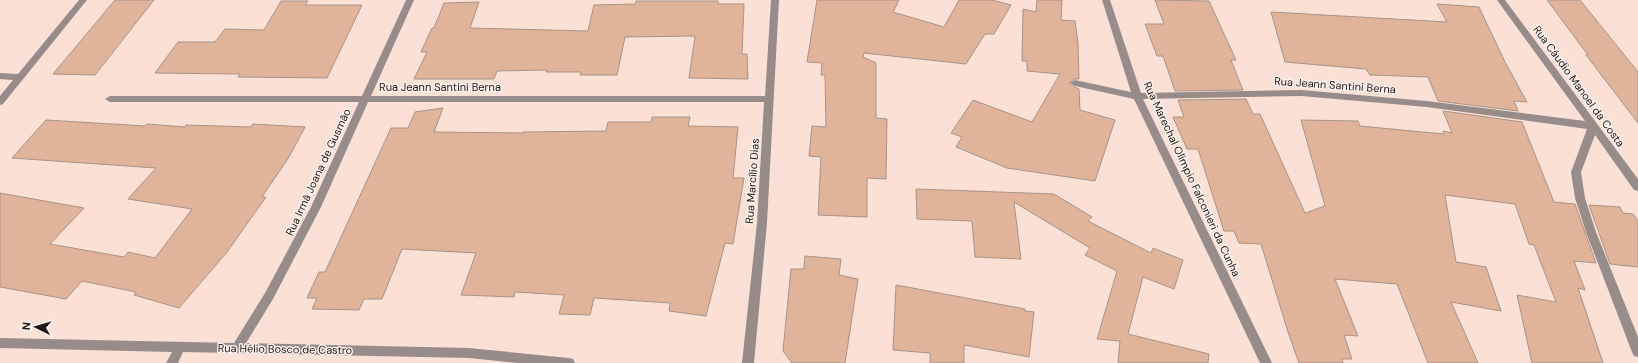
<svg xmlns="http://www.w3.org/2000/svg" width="1638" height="363" font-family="'DM Sans',sans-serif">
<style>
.building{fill:#e0b49b;stroke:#a99286}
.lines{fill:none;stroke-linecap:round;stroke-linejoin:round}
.minor{fill:#988c8a;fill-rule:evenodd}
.labels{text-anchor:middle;stroke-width:3;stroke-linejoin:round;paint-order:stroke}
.street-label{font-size:11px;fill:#201813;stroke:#fcf2ed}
</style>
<rect width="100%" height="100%" fill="#fbe1d5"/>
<path class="building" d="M115 0H154L95 75 53 74Z
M817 0H899L893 12 944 27 959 0H992L1011 5 994 34H985L966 64 864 53 863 57 876 63V118L887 119 886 179 867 178V217L818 215 821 157 809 156 812 126 826 127 825 75H821L822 63 807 62Z
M1037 0H1062L1061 20 1075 21 1078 43 1079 79H1074L1069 84 1079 89 1080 110 1115 120 1095 181 1007 168 956 147 962 137 951 133 973 100 1032 122 1060 74 1027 71V61H1022L1023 9 1036 12Z
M1155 0 1209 1 1236 60H1231L1243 90 1175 91 1163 56H1157L1145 24H1164Z
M1547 0H1580L1638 72V123L1586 55H1588Z
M281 1H308L305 5H362L327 78 238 77 240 74 155 73 178 42H215L225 29 264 30Z
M636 1H718V4H744L742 54H747L748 79 689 78 695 36 625 37 617 75H580L581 72H546L547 70 497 71 494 79H414L427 52H421L432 28H434L444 3 479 2 470 28 588 31 594 5 635 4Z
M1437 4 1479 7 1506 64 1527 102 1514 101 1518 111 1438 101 1428 77 1370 75 1366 69 1285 62 1271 12 1447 22Z
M1246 99 1253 114H1260L1305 213 1325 206 1301 120 1358 121 1360 126 1444 134 1443 131 1452 133 1443 111 1522 122 1554 202 1575 204 1596 263 1574 261 1585 290 1578 288 1603 363H1532L1517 295 1556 302 1534 245 1529 244 1515 204 1445 195 1456 262 1486 267 1501 311 1451 302 1478 363H1428L1397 284 1335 279 1358 336 1344 335 1352 359H1342L1343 363H1299L1288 332 1261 244 1239 243 1234 231H1224L1198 149H1187L1173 117H1184L1178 100Z
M443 108 434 132 523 133V132L606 131 608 122H651L652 117H690L688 126 738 127 733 178H744L733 244 725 243 706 316 669 311 670 303 594 298 590 315 559 314 564 295 515 292 514 297 461 295 476 253 402 249 382 299H364L359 310 312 309 317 298H307L319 272H325L391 128H408L415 112Z
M46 120 145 126 147 124 185 127 186 125 251 127 253 124 305 127 289 157 262 197H266L227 252 179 308 134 295 136 292 82 281 66 299 0 287V193L84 208 50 244 124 257 128 252 155 258 192 209 128 199 156 168 12 158Z
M916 189 1054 194 1092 217 1088 221 1151 253 1153 248 1183 260 1174 289 1143 277 1128 334 1209 354 1208 363H1118L1120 341 1097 339 1117 271 1085 255 1090 248 1014 202 1021 259 975 257 972 221 917 219Z
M1589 205 1620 207 1623 213 1633 214 1638 221V267L1610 264Z
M805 256 841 259 839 275 858 279 845 363H792L783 351 791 269H804Z
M896 285 1025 309V311L1034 312 1029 357 964 345V363H930V353L893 350Z"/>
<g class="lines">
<path class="minor" d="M79 0H87L3 104 0 105V96L13 80 0 79V73L18 74Z
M406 0H414L371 96H765L771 0H779L767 223 754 363H742L757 223 764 102H368L321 207 273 299 246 343 469 348 569 358 573 359 575 363H517L469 358 183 352 178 363H166L172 352 0 348V338L234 343 265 293 311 207 359 102H110L105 99 110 96H362Z
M1102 0H1110L1141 93 1301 90 1427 101 1585 121 1497 0H1505L1638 179V191L1634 190 1595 135 1581 172 1585 198 1596 232 1638 337V357L1634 356 1632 352 1586 232 1575 198 1571 172 1587 129 1427 107 1301 96 1143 99 1272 363H1260L1134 99 1075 86 1070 83 1075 80 1131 92Z"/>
</g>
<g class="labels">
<g class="street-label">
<text transform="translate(1335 85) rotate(4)" y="4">Rua Jeann Santini Berna</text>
<text transform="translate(1579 86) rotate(54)" y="4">Rua Cáudio Manoel da Costa</text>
<text x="440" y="91">Rua Jeann Santini Berna</text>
<text transform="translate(318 172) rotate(-65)" y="4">Rua Irmã Joana de Gusmão</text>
<text transform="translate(1192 179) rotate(65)" y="4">Rua Marechal Olímpio Falconieri da Cunha</text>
<text transform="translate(752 181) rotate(-86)" y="4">Rua Marcílio Dias</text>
<text transform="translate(285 349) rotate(1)" y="4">Rua Hélio Bosco de Castro</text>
</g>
</g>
<g transform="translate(36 327) rotate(275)" stroke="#fcf2ed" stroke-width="3" paint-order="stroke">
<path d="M0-3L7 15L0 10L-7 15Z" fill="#201813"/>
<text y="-6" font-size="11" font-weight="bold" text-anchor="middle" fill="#201813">N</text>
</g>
</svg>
